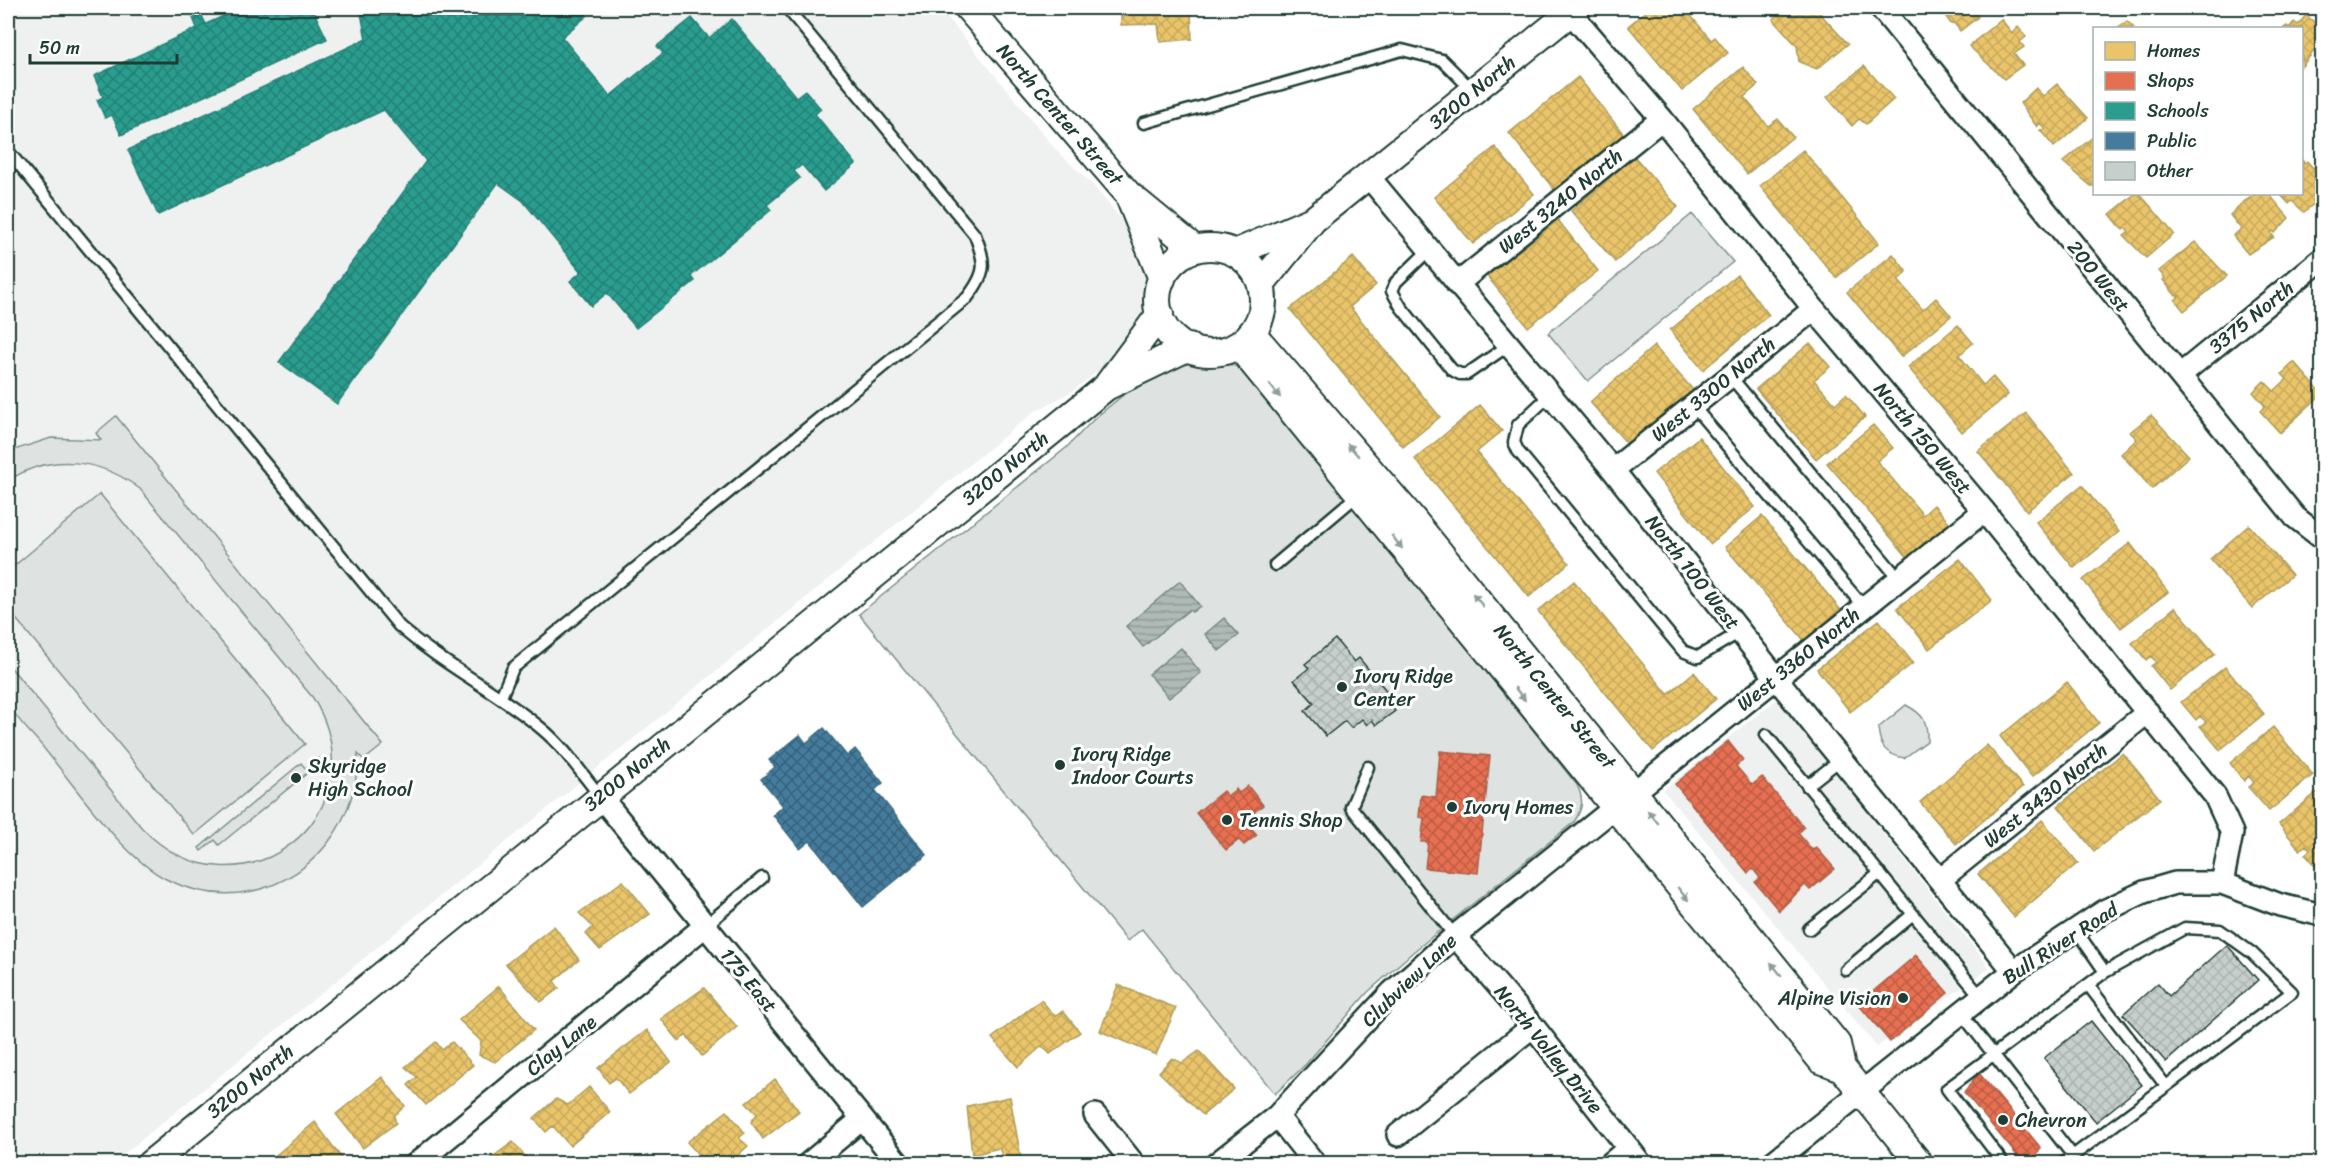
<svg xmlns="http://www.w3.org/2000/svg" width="2330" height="1171" font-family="Sriracha,sans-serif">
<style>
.built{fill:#eef1f0}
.green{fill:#dee3e2;stroke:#7e908b;stroke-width:1.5}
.water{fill:url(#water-rules);stroke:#758883;stroke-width:1.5}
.homes{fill:url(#homes-cross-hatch);stroke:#ac9c5a;stroke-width:1.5}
.shops{fill:url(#shops-cross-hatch);stroke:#ab6048;stroke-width:1.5}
.schools{fill:url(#schools-cross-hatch);stroke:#278074;stroke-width:1.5}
.public{fill:url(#public-cross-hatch);stroke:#3a687e;stroke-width:1.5}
.building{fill:url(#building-cross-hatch);stroke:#1f3d34;stroke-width:1.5}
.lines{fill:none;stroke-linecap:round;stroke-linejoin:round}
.service-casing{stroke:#1f3d34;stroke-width:15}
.minor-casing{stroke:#1f3d34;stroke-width:26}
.tertiary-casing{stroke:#1f3d34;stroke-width:30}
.service{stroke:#fff;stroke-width:10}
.minor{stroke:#fff;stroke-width:21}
.tertiary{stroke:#fff;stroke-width:26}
.oneway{fill:#8f9e9a}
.poi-dot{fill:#1f3d34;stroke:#fff;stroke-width:2}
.labels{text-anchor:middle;stroke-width:6;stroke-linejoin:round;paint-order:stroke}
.street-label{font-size:20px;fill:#1f3d34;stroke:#fff}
.poi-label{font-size:20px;fill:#1f3d34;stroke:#fff;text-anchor:start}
</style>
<defs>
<pattern id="water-rules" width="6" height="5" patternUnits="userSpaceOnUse" patternTransform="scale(1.5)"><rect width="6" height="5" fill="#afbab7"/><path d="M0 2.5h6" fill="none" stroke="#8e9896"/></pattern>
<pattern id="homes-cross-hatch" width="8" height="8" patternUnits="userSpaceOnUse" patternTransform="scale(1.5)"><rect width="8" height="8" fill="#e9c46a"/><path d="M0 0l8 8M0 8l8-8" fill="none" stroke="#c7a95c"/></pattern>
<pattern id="shops-cross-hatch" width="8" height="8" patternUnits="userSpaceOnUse" patternTransform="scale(1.5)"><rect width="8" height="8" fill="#e76f51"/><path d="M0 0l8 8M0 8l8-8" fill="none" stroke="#bb5c44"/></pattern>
<pattern id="schools-cross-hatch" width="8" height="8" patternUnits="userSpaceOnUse" patternTransform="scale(1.5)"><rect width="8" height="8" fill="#2a9d8f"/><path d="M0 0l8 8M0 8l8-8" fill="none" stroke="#238176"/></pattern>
<pattern id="public-cross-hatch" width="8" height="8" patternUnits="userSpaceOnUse" patternTransform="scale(1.5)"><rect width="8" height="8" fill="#457b9d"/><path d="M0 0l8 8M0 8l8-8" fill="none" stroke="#36617a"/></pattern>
<pattern id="building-cross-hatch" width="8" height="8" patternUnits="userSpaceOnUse" patternTransform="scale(1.5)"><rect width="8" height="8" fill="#c7cfcc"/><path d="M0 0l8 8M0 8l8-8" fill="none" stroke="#aab3b0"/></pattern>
</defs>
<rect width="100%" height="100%" fill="#fff"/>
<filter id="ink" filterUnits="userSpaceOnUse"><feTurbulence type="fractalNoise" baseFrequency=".0167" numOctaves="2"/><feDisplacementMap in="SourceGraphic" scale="12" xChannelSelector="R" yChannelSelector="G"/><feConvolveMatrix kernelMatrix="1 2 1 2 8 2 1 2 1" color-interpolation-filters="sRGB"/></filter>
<g filter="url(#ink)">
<path class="built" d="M8 8H940L1058 152 1092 184 1137 238 1152 285 1148 316 1121 353 1071 392 1034 412 113 1163H23L8 1144Z
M1777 699 1990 968 1877 1047 1663 790Z"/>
<path class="green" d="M1692 214 1733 262 1588 381 1548 333Z
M1182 360 1233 365 1246 372 1577 785C1584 800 1583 808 1574 822L1413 952 1367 993 1306 1064 1275 1094 1142 929 1127 941 859 614 1066 448 1095 418 1150 373Z
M116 416 383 745 364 760 358 754C357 854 262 925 168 880 123 858 78 790 46 751 35 736 17 721 9 705 4 695 7 675 8 664L142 828C238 928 385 815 313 698L140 489C101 459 50 452 8 481V452L51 438 101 440 96 433Z
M100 494 305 744 194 835 8 609V571Z
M1906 705C1923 714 1928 721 1927 741L1904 758C1885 754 1880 747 1878 728Z
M319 758 322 761 219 845 215 840 201 851 199 848 301 763 306 769Z"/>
<path class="water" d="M1180 581 1200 606 1192 612 1189 610 1143 647 1126 626Z
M1224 618 1239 635 1219 651 1205 634Z
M1181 648 1201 673 1169 698 1149 674Z"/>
<path class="homes" d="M1121 8H1191L1192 39 1160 42 1158 24 1121 25Z
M1650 8H1691L1687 11 1711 40 1715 37 1728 53 1682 91 1628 26Z
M1760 8H1776L1767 15Z
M1788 8H1815L1848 44 1817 69 1799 62 1797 46 1773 19Z
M1940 8H1972L1978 17 1960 31 1954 23 1951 24Z
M2306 15 2322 29V41L2302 66V28H2284L2287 26 2289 28 2294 22 2298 25Z
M2001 19 2012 33 2018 27 2026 37 2020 42 2024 47 2014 54 2023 65 2004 79 1969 46Z
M2127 21 2134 28H2117Z
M1864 66 1894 99 1866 124 1859 119 1852 126 1827 97Z
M1743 67 1758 85 1744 97 1768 126 1778 119 1793 137 1747 174 1693 109Z
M1578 77 1625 136 1556 192 1509 133Z
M2057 84 2088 118 2054 147 2040 130 2045 129 2040 123 2037 127 2020 103 2036 88 2043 96Z
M2094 136V186H2091L2063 162Z
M1495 147 1534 194 1473 244 1434 197Z
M1803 150 1879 243 1836 278 1760 186Z
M1634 156 1678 207 1615 262 1571 211Z
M2302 160 2304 163 2307 161 2313 168 2322 160V197L2304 212 2292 201 2289 204 2280 194H2302Z
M2135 194H2140L2174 234 2146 258 2124 236 2129 232 2126 228 2123 230 2110 214Z
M2254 194H2269L2289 218 2275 233 2273 231 2271 233 2274 237 2248 254 2233 236 2241 229 2230 215 2243 202 2255 195Z
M1558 220 1598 271 1528 327 1487 276Z
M2195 242 2227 276 2184 311 2175 300 2180 296H2176L2163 280 2165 278 2159 271Z
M1893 254 1907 272 1898 280 1923 310 1936 298 1951 316 1901 357 1847 292Z
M1353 257 1376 285 1350 307 1440 417 1403 447 1290 309Z
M1737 275 1769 315 1703 370 1670 330Z
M1958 325 1973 343 1959 355 1983 385 1993 377 2008 395 1962 432 1908 367Z
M1810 343 1830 367 1814 380 1835 404 1846 394 1865 417 1816 459 1756 389Z
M1654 346 1694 391 1630 447 1590 402Z
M2294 362 2322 394 2280 433 2260 411 2265 406 2253 392 2264 381 2274 391 2287 379 2282 374Z
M1480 405 1502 431 1477 452 1569 563 1529 597 1415 459Z
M2026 413 2074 473 2027 511 1978 451Z
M2151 415 2189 456 2152 489 2121 454 2137 439 2130 432Z
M1873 425 1893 448 1877 461 1923 515 1934 505 1951 525 1910 560 1827 463Z
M1699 437 1755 507 1710 544 1654 473Z
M2082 485 2119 532 2074 568 2036 522Z
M1762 516 1844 614 1808 645 1725 547Z
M2249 525 2292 575 2252 608 2210 559Z
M2130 543 2168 592 2121 628 2083 580Z
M1960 559 1992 600 1929 649 1897 608Z
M1574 581 1668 694 1694 672 1716 699 1653 751 1538 611Z
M2175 607 2215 654 2170 690 2151 666 2156 662 2151 656 2146 660 2132 643Z
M1879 620 1913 663 1850 712 1817 669Z
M2225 667 2264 714 2220 750 2200 726 2206 722 2200 716 2196 720 2181 702Z
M2067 682 2099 723 2032 777 2000 736Z
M2273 727 2313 775 2269 811 2248 787 2254 783 2249 776 2244 781 2230 763Z
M1987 745 2023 787 1956 844 1920 802Z
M2123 753 2160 799 2094 851 2058 806Z
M2322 788V874L2305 854 2310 850 2306 845 2300 850 2279 824Z
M2042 820 2078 863 2014 917 1978 874Z
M623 881 650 914 600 950 586 934 593 927 579 913Z
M554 926 579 960 554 981 559 988 541 1002 506 964Z
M1118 985 1176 1008 1156 1055 1100 1031Z
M499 986 534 1030 495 1062 479 1055 481 1041 459 1020Z
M704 988 737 1027 702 1056 686 1035 679 1041 661 1019Z
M1041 1000 1055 1016 1063 1011 1080 1032 1050 1054 1042 1046 1018 1067 992 1038Z
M647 1030 671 1062 629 1094 616 1078 609 1083 598 1068Z
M436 1042 442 1050 452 1042 473 1065 426 1105 408 1085 417 1077 405 1067Z
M1199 1051 1234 1089 1203 1115 1159 1072 1172 1058 1182 1063Z
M382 1077 405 1106 394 1116 396 1123 363 1148 336 1114Z
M775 1079 799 1111 763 1139 751 1122 757 1114 746 1103Z
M589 1087 610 1112 570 1146 553 1126 546 1132 534 1118 556 1099 568 1105Z
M1010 1097 1021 1158 1004 1160 999 1148 972 1155 967 1106Z
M727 1111 745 1133 739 1138 748 1146 728 1164H707L687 1142Z
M315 1122 346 1164H283L276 1155Z
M513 1142 532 1164H483Z"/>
<path class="shops" d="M1728 741 1743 760 1736 766 1752 785 1762 777 1804 828 1798 833 1812 850 1816 847 1835 869 1810 890 1805 885 1779 911 1755 882 1760 878 1753 869 1748 873 1675 784Z
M1440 751 1490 756 1478 873 1425 868 1428 842H1421L1424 818 1419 817 1421 795 1436 797Z
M1248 786 1263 805 1254 812 1258 816 1248 824 1257 835 1244 845 1239 840 1226 850 1196 813 1223 791 1227 796 1236 789 1239 793Z
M1916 955 1948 993 1890 1042 1858 1004Z
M1979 1073 2041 1148 2031 1164H2024L1964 1092Z"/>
<path class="schools" d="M241 8H312L327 39 121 135 112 115 105 118 97 100 103 97 94 76 197 28 193 18 201 14 206 24Z
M360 8H580L587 16 562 37 610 96 663 53 657 46 692 18 709 38 732 19 796 97 805 90 821 109 815 114 856 164 824 191 802 165 794 171 800 178 767 205 771 210 691 276 695 281 636 328 607 293 591 306 570 281 581 272 523 201 498 183 337 404 279 362 426 161 384 110 158 215 128 150 366 39Z"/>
<path class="public" d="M824 728 847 756 855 749 883 783 875 790 927 855 863 907 810 841 800 849 773 815 783 806 761 779 775 767 769 760 800 735 806 743Z"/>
<path class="building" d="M1335 639 1354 662 1359 658 1390 695 1385 699 1395 711 1376 725 1372 720 1367 725 1362 719 1351 728 1345 721 1326 736 1305 711 1314 703 1294 680 1309 668 1305 664Z
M2227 945 2258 980 2166 1062 2123 1014 2158 983 2169 996Z
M2091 1021 2142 1085 2096 1122 2044 1058Z"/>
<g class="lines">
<g class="service-casing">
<path id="service" d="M1144 123 1402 50 1442 60 1473 91
M8 151 399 626C443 665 497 691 542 729 564 747 582 774 600 796
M1429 250 1396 282 1392 291 1401 307 1452 370 1460 374H1467L1509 345
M1730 376 1899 579
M1550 395 1518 425 1514 442 1518 451 1683 651 1698 657 1740 632
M1693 406 1864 607
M1275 565 1359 494
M501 697 513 668 967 298C987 272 986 264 975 235L787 8
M1766 735 1981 997
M1368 767 1351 807 1455 936
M1807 786 1841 759
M705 926 762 878
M1809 929 1880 873
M2075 929 2105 972
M1846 970 1913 914
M2088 985 2166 1086
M1961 1013 2073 1156
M2004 1164 1947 1089 2105 972 2185 928 2220 930 2252 953 2292 992 2062 1164"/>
</g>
<g class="minor-casing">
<path id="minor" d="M1881 8 2295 517 2322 538
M1570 12 1662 119 1814 309 1984 511 2215 796 2232 833 2222 883
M1369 177 1613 470 1822 736 2014 971
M1457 284 1662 119
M2180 375 2322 259
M1613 470 1814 309
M600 796 899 1164
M1941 879 2148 712
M1455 936 1533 1026 1641 1164
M1095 1115 1134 1164
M1277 1116 1315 1164
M1398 1135 1533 1026
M416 1164 705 926
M808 1164 862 1119
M1216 1164 1277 1116 1392 992 1455 936 1984 511
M1610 1164 1629 1148
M1771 1164 2014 971 2106 910 2144 892 2175 883H2222L2280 905 2322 915"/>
</g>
<g class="tertiary-casing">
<path id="tertiary" d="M968 8 1128 194 1195 249
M1129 197 1162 279
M1157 300a53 53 0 1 1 106 0a53 53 0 1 1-106 0Z
M1235 253 1310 221
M1261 284 1313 220 1576 8
M1252 333 1410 516 1837 1044 1842 1068
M1238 345 1821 1060 1842 1068 1920 1164
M1108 384 1160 314
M150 1164 1106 387 1189 347"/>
</g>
<use href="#service" class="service"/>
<use href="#minor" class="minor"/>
<use href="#tertiary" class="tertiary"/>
</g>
<defs><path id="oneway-solid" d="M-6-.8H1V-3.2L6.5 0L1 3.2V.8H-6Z" transform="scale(1.5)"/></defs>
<g class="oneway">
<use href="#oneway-solid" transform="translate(1275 391) rotate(51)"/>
<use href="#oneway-solid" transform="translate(1353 450) rotate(-131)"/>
<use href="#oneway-solid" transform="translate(1397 542) rotate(51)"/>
<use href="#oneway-solid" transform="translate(1478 600) rotate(-129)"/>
<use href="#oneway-solid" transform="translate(1520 694) rotate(51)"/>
<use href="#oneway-solid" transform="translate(1653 817) rotate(-129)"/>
<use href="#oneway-solid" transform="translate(1683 894) rotate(51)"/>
<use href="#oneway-solid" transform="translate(1776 969) rotate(-129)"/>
</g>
</g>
<g class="poi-dot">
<circle cx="1342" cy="687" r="6"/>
<circle cx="1060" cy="765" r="6"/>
<circle cx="296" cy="778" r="6"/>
<circle cx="1452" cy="807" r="6"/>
<circle cx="1227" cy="820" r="6"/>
<circle cx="1903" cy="998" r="6"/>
<circle cx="2003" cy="1120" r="6"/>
</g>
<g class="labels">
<g class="street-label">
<text transform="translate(1472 92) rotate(-39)" y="7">3200 North</text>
<text transform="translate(1060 114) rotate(49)" y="7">North Center Street</text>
<text transform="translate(1560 201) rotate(-39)" y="7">West 3240 North</text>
<text transform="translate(2099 276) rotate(51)" y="7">200 West</text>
<text transform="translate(2251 317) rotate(-39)" y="7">3375 North</text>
<text transform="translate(1713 389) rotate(-39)" y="7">West 3300 North</text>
<text transform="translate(1923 438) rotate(50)" y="7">North 150 West</text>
<text transform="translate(1005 468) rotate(-39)" y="7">3200 North</text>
<text transform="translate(1693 572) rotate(52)" y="7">North 100 West</text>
<text transform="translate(1798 659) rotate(-39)" y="7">West 3360 North</text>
<text transform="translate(1555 696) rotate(51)" y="7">North Center Street</text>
<text transform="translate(627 774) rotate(-39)" y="7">3200 North</text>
<text transform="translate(2045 795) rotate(-39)" y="7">West 3430 North</text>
<text transform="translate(2060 943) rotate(-33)" y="7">Bull River Road</text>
<text transform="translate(749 980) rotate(51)" y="7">175 East</text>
<text transform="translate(1409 980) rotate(-44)" y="7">Clubview Lane</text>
<text transform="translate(561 1045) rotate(-39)" y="7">Clay Lane</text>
<text transform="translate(1549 1049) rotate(51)" y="7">North Volley Drive</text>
<text transform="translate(250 1081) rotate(-39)" y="7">3200 North</text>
</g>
<g class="poi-label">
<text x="1354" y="683">Ivory Ridge<tspan x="1354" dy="23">Center</tspan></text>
<text x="1072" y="761">Ivory Ridge<tspan x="1072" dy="23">Indoor Courts</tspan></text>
<text x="308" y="773">Skyridge<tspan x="308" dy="23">High School</tspan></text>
<text x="1464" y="814">Ivory Homes</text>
<text x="1239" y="827">Tennis Shop</text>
<text x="1891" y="1005" text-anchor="end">Alpine Vision</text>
<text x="2015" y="1127">Chevron</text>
</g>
</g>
<rect width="2330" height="1171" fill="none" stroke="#fff" stroke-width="30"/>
<rect x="15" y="15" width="2300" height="1141" fill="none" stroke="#1f3d34" stroke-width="2" filter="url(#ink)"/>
<rect x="2093" y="27" width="210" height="168" fill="#ffffff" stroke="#a5b1ae" stroke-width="1.5"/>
<rect x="2105" y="42" width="30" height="18" fill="#e9c46a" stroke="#a5b1ae" stroke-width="1.5"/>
<text x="2147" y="57" font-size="18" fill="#1f3d34">Homes</text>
<rect x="2105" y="72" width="30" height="18" fill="#e76f51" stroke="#a5b1ae" stroke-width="1.5"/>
<text x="2147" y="87" font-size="18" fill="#1f3d34">Shops</text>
<rect x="2105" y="102" width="30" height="18" fill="#2a9d8f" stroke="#a5b1ae" stroke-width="1.5"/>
<text x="2147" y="117" font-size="18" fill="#1f3d34">Schools</text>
<rect x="2105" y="132" width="30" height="18" fill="#457b9d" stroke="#a5b1ae" stroke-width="1.5"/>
<text x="2147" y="147" font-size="18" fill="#1f3d34">Public</text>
<rect x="2105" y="162" width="30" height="18" fill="#c7cfcc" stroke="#a5b1ae" stroke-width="1.5"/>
<text x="2147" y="177" font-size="18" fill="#1f3d34">Other</text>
<path d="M30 54v9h147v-9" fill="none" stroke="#1f3d34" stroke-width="3"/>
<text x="39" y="54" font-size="18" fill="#1f3d34" stroke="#ffffff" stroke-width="4.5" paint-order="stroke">50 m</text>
</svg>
